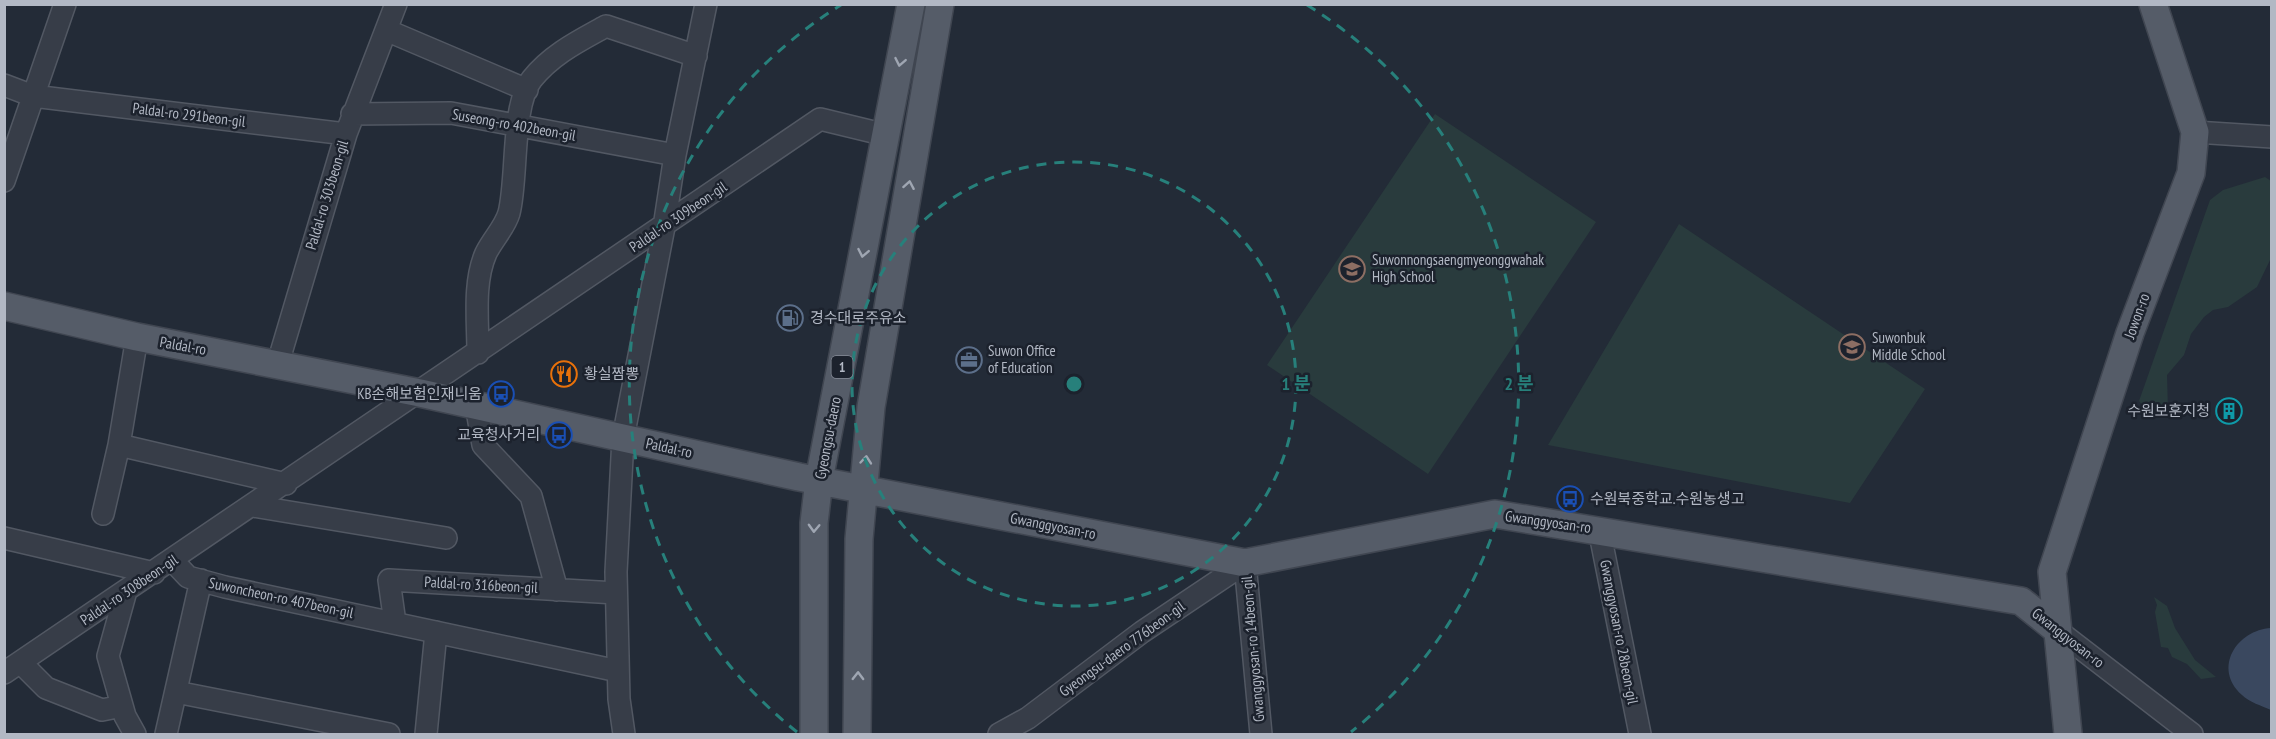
<svg xmlns="http://www.w3.org/2000/svg" width="2276" height="739" font-family="'PT Sans Narrow','Noto Sans KR',sans-serif">
<style>
.green{fill:#293b3d}
.water{fill:#3a485f}
.lines{fill:none;stroke-linecap:round;stroke-linejoin:round}
.minor-casing{stroke:#525863;stroke-width:24}
.major-casing{stroke:#404651;stroke-width:30}
.minor{stroke:#373d48;stroke-width:21}
.major{stroke:#555c68;stroke-width:27}
.oneway{stroke:#9fa6b2}
.ring{fill:none;stroke:#27807b;stroke-width:3;stroke-dasharray:10 8}
.labels{text-anchor:middle;stroke-width:5;stroke-linejoin:round;paint-order:stroke}
.shield{fill:#1c222d;stroke:#858b97;stroke-width:1.5}
.shield-label{font-size:14px;font-weight:bold;fill:#b2b8c4}
.street-label{font-size:15px;fill:#b2b8c4;stroke:#1c222d}
.poi-label{font-size:15px;fill:#b2b8c4;stroke:#1c222d;text-anchor:start}
.centre{fill:#27807b;stroke:#1c222d;stroke-width:3}
.ring-label{font-size:18px;text-anchor:middle;font-weight:bold;fill:#27807b;stroke:#1c222d;stroke-width:5;stroke-linejoin:round;paint-order:stroke}
</style>
<rect width="100%" height="100%" fill="#232b37"/>
<path class="green" d="M1435 114 1596 222 1428 474 1267 365Z
M2265 177 2271 181V258L2257 287 2228 307 2213 310 2204 317 2191 334 2184 355 2167 375 2168 410 2160 416 2149 413 2139 401 2210 200 2223 190Z
M1679 224 1925 389 1850 503 1548 445Z
M2154 597 2167 606 2175 628 2195 660 2216 677 2201 679 2187 664 2172 657 2168 648 2161 647 2155 612 2157 605Z"/>
<path class="water" d="M2271 628H2272L2271 710C2262 706 2249 702 2242 695 2212 668 2237 630 2271 628Z"/>
<g class="lines">
<g class="minor-casing">
<path id="minor" d="M386 30 527 90
M4 85 33 96 346 134
M352 114 451 113 675 155
M2195 132 2272 137
M4 181 65 4
M478 353C478 321 473 282 486 253 493 239 505 227 509 213 518 178 511 105 532 79 552 54 579 41 606 26L696 56
M278 363 346 134 396 4
M476 405 483 445 531 496 557 590
M119 445 286 484
M253 506 446 538
M103 514 119 445 137 337
M1599 529 1640 734
M4 538 154 573
M172 560 188 577 225 587 618 671
M126 591 108 656 125 716 135 734
M395 623 389 580 616 593
M2057 630 2192 734
M21 663 46 688 102 710 122 706
M4 673 820 119 886 135
M176 692 389 734
M166 734 201 580
M426 734 436 632
M624 734 619 699 616 572 623 438 664 227 675 155 706 4
M999 734 1028 718 1142 632 1245 563 1261 734"/>
</g>
<g class="major-casing">
<path id="major" d="M4 306 137 337 420 393 799 477 1245 563 1495 514 2021 601 2057 630
M814 734V523L819 480 911 4
M857 734 859 539 871 407 940 4
M2068 734 2052 572 2130 333 2191 173 2195 132 2153 4"/>
</g>
<use href="#minor" class="minor"/>
<use href="#major" class="major"/>
</g>
<defs><path id="oneway-chevron" d="M-2-3.5L2.5 0L-2 3.5" fill="none" stroke-width="1.6" stroke-linecap="round" stroke-linejoin="round" transform="scale(1.5)"/></defs>
<g class="oneway">
<use href="#oneway-chevron" transform="translate(900 62) rotate(101)"/>
<use href="#oneway-chevron" transform="translate(909 185) rotate(-80)"/>
<use href="#oneway-chevron" transform="translate(863 253) rotate(101)"/>
<use href="#oneway-chevron" transform="translate(866 460) rotate(-85)"/>
<use href="#oneway-chevron" transform="translate(814 528) rotate(92)"/>
<use href="#oneway-chevron" transform="translate(858 676) rotate(-89)"/>
</g>
<g class="ring">
<circle cx="1074" cy="384" r="222"/>
<path d="M797 732A445 445 0 0 1 841 5M1307 5A445 445 0 0 1 1351 732"/>
</g>
<defs>
<g id="school-ring" transform="scale(1.35)"><circle r="9.5" fill="#1c222d" stroke="#8d6e63" stroke-width="1.5"/><path d="M0-5L7-2L0 1L-7-2ZM-4 1L0 2.5L4 1V4Q0 6-4 4Z" fill="#8d6e63"/></g>
<g id="fuel-ring" transform="scale(1.35)"><circle r="9.5" fill="#1c222d" stroke="#5c6f8a" stroke-width="1.5"/><path d="M-5.5-6h7V0h2V4h1.3V-2.5L3-4.5l.8-.8L6-3V5H2.5V1h-1V6h-7ZM-4.2-4.7v3.2H.2V-4.7Z" fill="#5c6f8a"/></g>
<g id="office-ring" transform="scale(1.35)"><circle r="9.5" fill="#1c222d" stroke="#5c6f8a" stroke-width="1.5"/><path d="M-6-3h4V-5.5h4V-3h4V5H-6ZM-1-4.5V-3h2v-1.5ZM-6 0V1H6V0Z" fill="#5c6f8a"/></g>
<g id="restaurant-ring" transform="scale(1.35)"><circle r="9.5" fill="#1c222d" stroke="#e8710a" stroke-width="1.5"/><path d="M-5-6h1v4h1v-4h1v4h1v-4h1v5L-1.5 .5V6h-2V.5L-5-1ZM5-6V6H3V1.5H1.5Q1.5-4 5-6Z" fill="#e8710a"/></g>
<g id="bus-ring" transform="scale(1.35)"><circle r="9.5" fill="#1c222d" stroke="#1a4fb4" stroke-width="1.5"/><path d="M-5-6H5V4H4V6H2V4H-2V6H-4V4H-5ZM-3.5-4V0h7V-4ZM-3.5 1.2v1.5H-2V1.2ZM2 1.2v1.5H3.5V1.2Z" fill="#1a4fb4"/></g>
<g id="building-ring" transform="scale(1.35)"><circle r="9.5" fill="#1c222d" stroke="#0f9aa8" stroke-width="1.5"/><path d="M-4-6H4V6H1V3H-1V6H-4ZM-2.5-4.3h1.7v1.8h-1.7ZM.8-4.3h1.7v1.8H.8ZM-2.5-1h1.7V.8h-1.7ZM.8-1h1.7V.8H.8Z" fill="#0f9aa8"/></g>
</defs>
<g fill-rule="evenodd">
<use href="#school-ring" x="1352" y="269"/>
<use href="#fuel-ring" x="790" y="318"/>
<use href="#school-ring" x="1852" y="347"/>
<use href="#office-ring" x="969" y="360"/>
<use href="#restaurant-ring" x="564" y="374"/>
<use href="#bus-ring" x="501" y="394"/>
<use href="#building-ring" x="2229" y="411"/>
<use href="#bus-ring" x="559" y="435"/>
<use href="#bus-ring" x="1570" y="499"/>
</g>
<g class="labels">
<rect class="shield" x="831.5" y="356" width="21" height="22" rx="4.5"/>
<g class="shield-label">
<text x="842" y="372">1</text>
</g>
<g class="street-label">
<text transform="translate(189 115) rotate(7)" y="5">Paldal-ro 291beon-gil</text>
<text transform="translate(514 125) rotate(10)" y="5">Suseong-ro 402beon-gil</text>
<text transform="translate(327 195) rotate(-73)" y="5">Paldal-ro 303beon-gil</text>
<text transform="translate(678 217) rotate(-34)" y="5">Paldal-ro 309beon-gil</text>
<text transform="translate(2137 316) rotate(-70)" y="5">Jowon-ro</text>
<text transform="translate(183 346) rotate(10)" y="5">Paldal-ro</text>
<text transform="translate(828 438) rotate(-79)" y="5">Gyeongsu-daero</text>
<text transform="translate(669 448) rotate(12)" y="5">Paldal-ro</text>
<text transform="translate(1548 522) rotate(8)" y="5">Gwanggyosan-ro</text>
<text transform="translate(1053 526) rotate(11)" y="5">Gwanggyosan-ro</text>
<text transform="translate(481 585) rotate(3)" y="5">Paldal-ro 316beon-gil</text>
<text transform="translate(129 590) rotate(-34)" y="5">Paldal-ro 308beon-gil</text>
<text transform="translate(281 598) rotate(12)" y="5">Suwoncheon-ro 407beon-gil</text>
<text transform="translate(1619 632) rotate(79)" y="5">Gwanggyosan-ro 28beon-gil</text>
<text transform="translate(2068 638) rotate(38)" y="5">Gwanggyosan-ro</text>
<text transform="translate(1122 649) rotate(-36)" y="5">Gyeongsu-daero 776beon-gil</text>
<text transform="translate(1253 649) rotate(-95)" y="5">Gwanggyosan-ro 14beon-gil</text>
</g>
<g class="poi-label">
<text x="1372" y="265">Suwonnongsaengmyeonggwahak<tspan x="1372" dy="17">High School</tspan></text>
<text x="810" y="323">경수대로주유소</text>
<text x="1872" y="343">Suwonbuk<tspan x="1872" dy="17">Middle School</tspan></text>
<text x="988" y="356">Suwon Office<tspan x="988" dy="17">of Education</tspan></text>
<text x="584" y="379">황실짬뽕</text>
<text x="482" y="399" text-anchor="end">KB손해보험인재니움</text>
<text x="2210" y="416" text-anchor="end">수원보훈지청</text>
<text x="540" y="440" text-anchor="end">교육청사거리</text>
<text x="1590" y="504">수원북중학교.수원농생고</text>
</g>
</g>
<circle cx="1074" cy="384" r="9" class="centre"/>
<g class="ring-label">
<text x="1296" y="390">1 분</text>
<text x="1519" y="390">2 분</text>
</g>
<rect width="2276" height="739" fill="none" stroke="#b2b8c4" stroke-width="12"/>
</svg>
